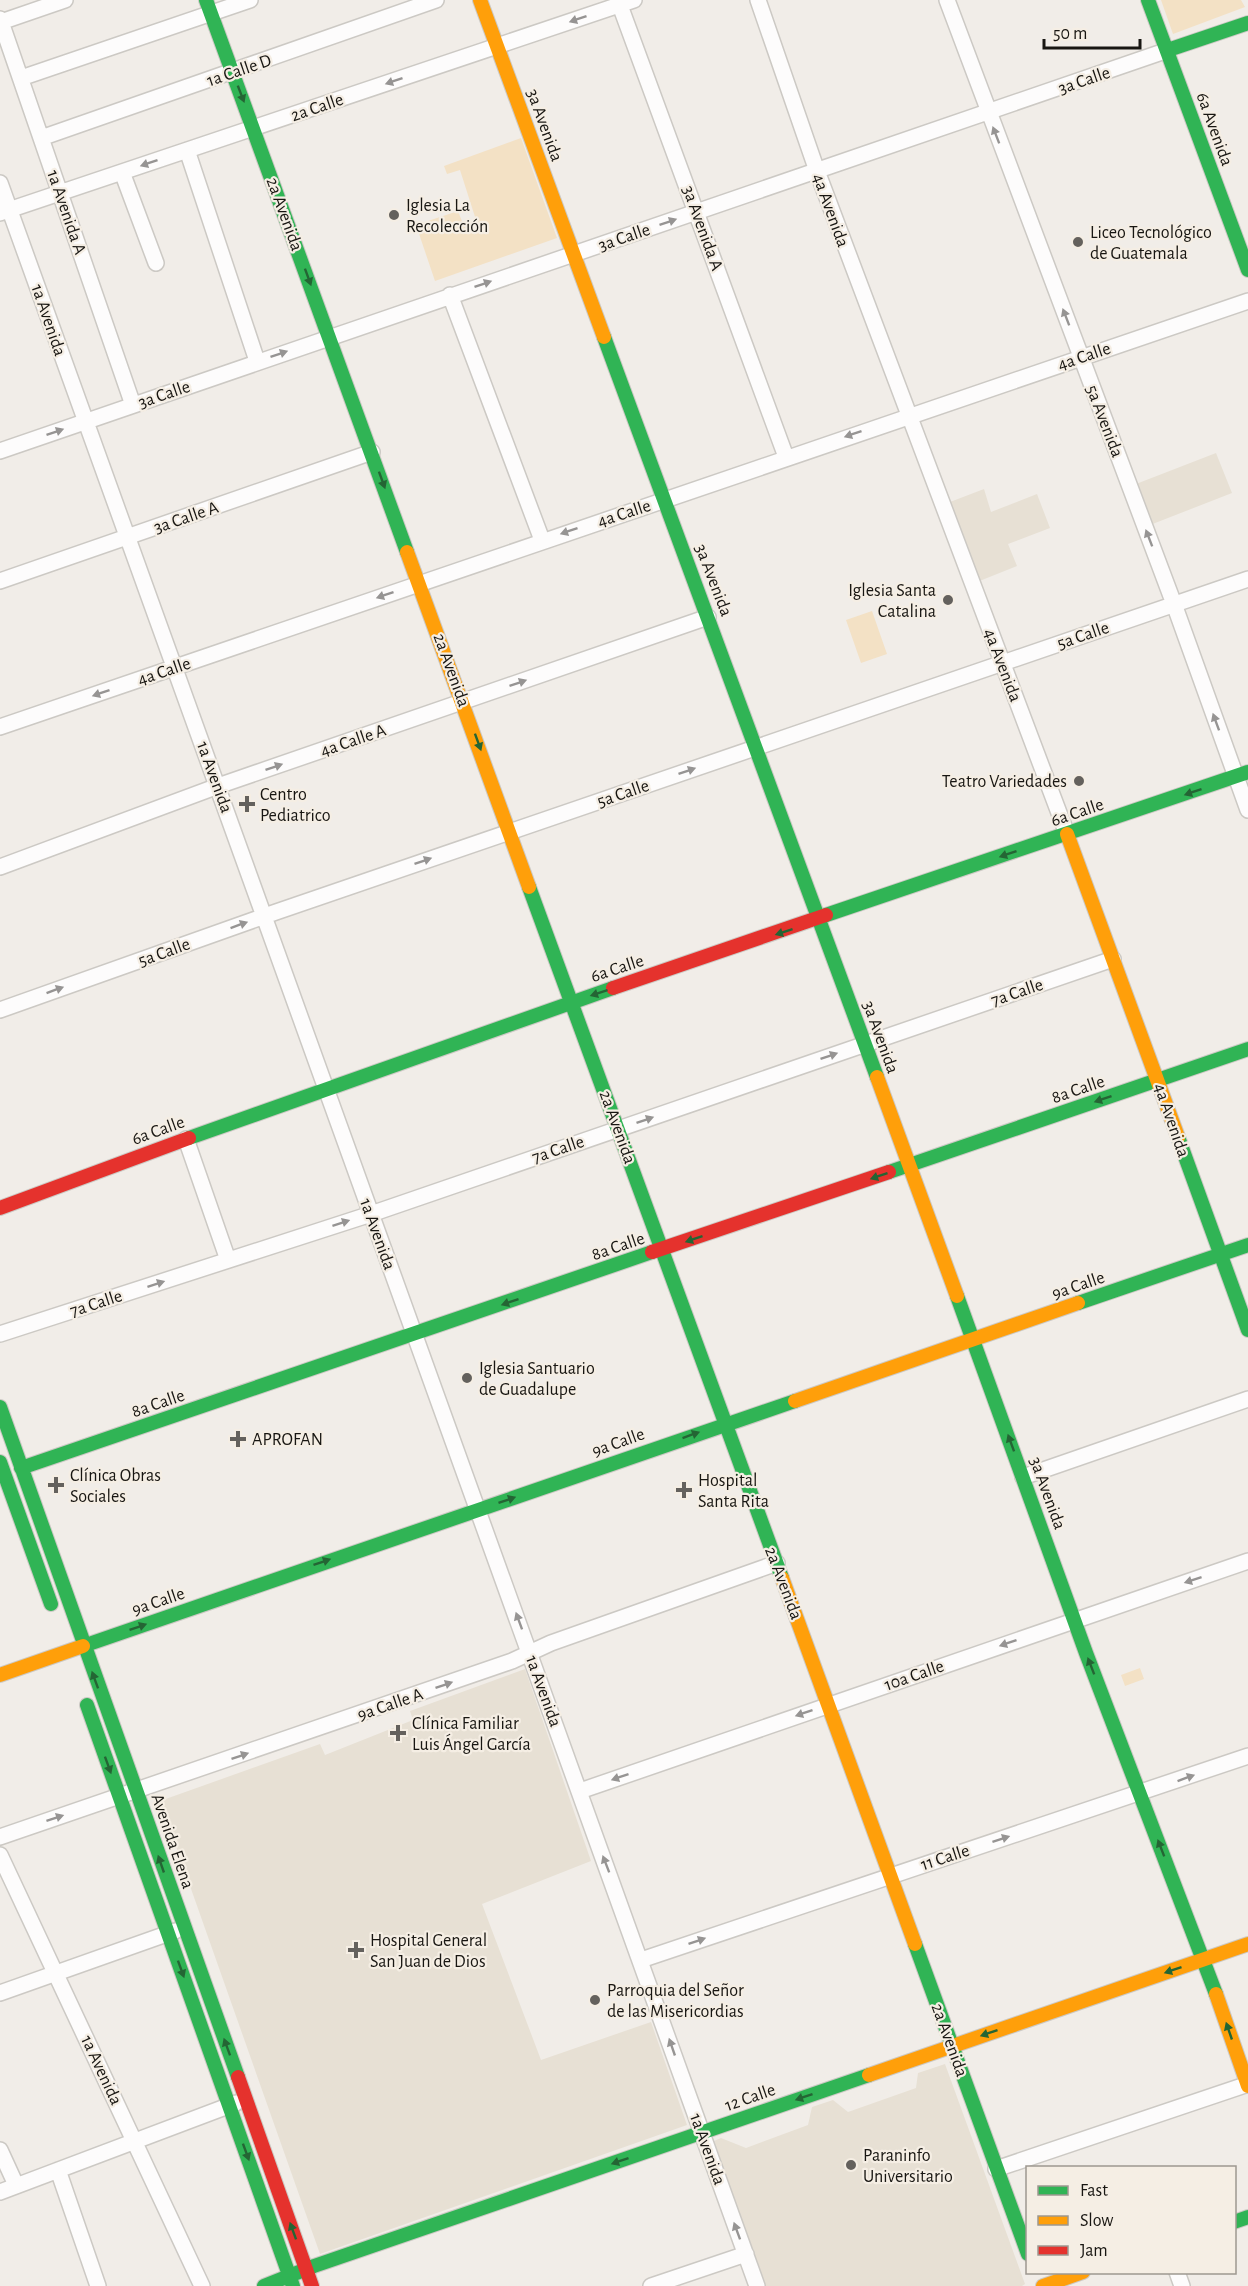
<svg xmlns="http://www.w3.org/2000/svg" width="1248" height="2286" font-family="'Alegreya Sans',sans-serif">
<style>
.built{fill:#e7e0d4}
.green{fill:#f3e1c5}
.lines{fill:none;stroke-linecap:round;stroke-linejoin:round}
.street-casing{stroke:#ccc9c4;stroke-width:18}
.fast-casing{stroke:#ccc9c4;stroke-width:16}
.slow-casing{stroke:#ccc9c4;stroke-width:16}
.jam-casing{stroke:#ccc9c4;stroke-width:16}
.street{stroke:#fdfcfc;stroke-width:15}
.fast{stroke:#30b455;stroke-width:14}
.slow{stroke:#ff9f0a;stroke-width:14}
.jam{stroke:#e5322d;stroke-width:14}
.oneway{fill:#969493}
.oneway2{fill:#246534}
.poi-dot{fill:#64615d;stroke:#f5eee4;stroke-width:2}
.labels{text-anchor:middle;stroke-width:4.5;stroke-linejoin:round;paint-order:stroke}
.street-label{font-size:18px;fill:#181612;stroke:#f5eee4}
.poi-label{font-size:18px;fill:#181612;stroke:#f5eee4;text-anchor:start}
</style>
<rect width="100%" height="100%" fill="#f1ede8"/>
<path class="built" d="M1216 453 1232 493 1150 525 1136 484Z
M984 489 991 512 1037 494 1050 528 1008 544 1017 566 977 582 950 502Z
M525 1669 591 1861 482 1904 541 2060 651 2022 687 2125 320 2254 160 1801 320 1744 325 1755 413 1720 410 1711Z
M945 2064 1025 2284 1022 2286H763L714 2141 721 2138 746 2148 808 2125 812 2107 833 2100 848 2112 916 2088 918 2073Z"/>
<path class="green" d="M1161 0H1241L1245 7 1173 34Z
M521 138 557 238 435 281 416 225 458 211 463 224 476 220 460 170 447 174 444 166Z
M872 611 887 654 861 663 846 620Z
M1140 1668 1144 1679 1125 1686 1121 1675Z"/>
<g class="lines">
<g class="street-casing">
<path id="street" d="M618 0 786 457
M758 0 817 171 1067 834
M947 0 1174 604 1248 810
M0 19 133 405
M1 22 65 0
M21 78 250 0
M41 138 436 0
M187 150 257 361
M122 172 156 263
M0 183 757 2286
M0 213 634 0
M450 295 542 540
M0 451 1168 50
M0 581 372 452
M0 727 1248 301
M0 867 218 786 708 617
M0 1010 276 912 1248 579
M186 1139 228 1260
M0 1334 371 1214 1113 959
M1023 1477 1248 1399
M580 1791 1248 1561
M0 1837 512 1661 551 1643 777 1563
M0 1855 202 2286
M641 1960 1248 1756
M0 1993 175 1931
M0 2150 16 2185
M996 2169 1248 2084
M58 2170 98 2286
M0 2192 236 2103
M1177 2272 1182 2286
M651 2286 746 2254"/>
</g>
<g class="fast-casing">
<path id="fast" d="M206 0 407 552
M1148 0 1248 270
M1168 50 1248 23
M604 337 877 1077
M529 887 782 1578
M826 915 1248 772
M1178 1137 1248 1330
M189 1138 613 988
M889 1172 1248 1049
M957 1296 1086 1653 1216 1994
M1078 1303 1248 1245
M0 1407 238 2077
M0 1462 51 1604
M21 1468 652 1252
M83 1646 795 1401
M87 1705 293 2286
M915 1944 1028 2254
M1234 2222 1248 2217
M264 2286 314 2266 869 2075"/>
</g>
<g class="slow-casing">
<path id="slow" d="M480 0 604 337
M407 552 529 887
M1067 834 1178 1137
M877 1077 957 1296
M795 1401 1078 1303
M782 1578 915 1944
M0 1675 83 1646
M1216 1994 1248 2086
M869 2075 1248 1944
M1043 2286 1083 2272"/>
</g>
<g class="jam-casing">
<path id="jam" d="M613 988 826 915
M0 1208 189 1138
M652 1252 889 1172
M238 2077 312 2286"/>
</g>
<use href="#street" class="street"/>
<use href="#fast" class="fast"/>
<use href="#slow" class="slow"/>
<use href="#jam" class="jam"/>
</g>
<defs><path id="oneway-solid" d="M-6-.8H1V-3.2L6.5 0L1 3.2V.8H-6Z" transform="scale(1.5)"/></defs>
<g class="oneway">
<use href="#oneway-solid" transform="translate(578 19) rotate(161)"/>
<use href="#oneway-solid" transform="translate(394 81) rotate(161)"/>
<use href="#oneway-solid" transform="translate(996 135) rotate(-111)"/>
<use href="#oneway-solid" transform="translate(149 163) rotate(161)"/>
<use href="#oneway-solid" transform="translate(668 222) rotate(-19)"/>
<use href="#oneway-solid" transform="translate(483 284) rotate(-19)"/>
<use href="#oneway-solid" transform="translate(1066 317) rotate(-111)"/>
<use href="#oneway-solid" transform="translate(279 354) rotate(-19)"/>
<use href="#oneway-solid" transform="translate(55 432) rotate(-19)"/>
<use href="#oneway-solid" transform="translate(853 434) rotate(161)"/>
<use href="#oneway-solid" transform="translate(569 531) rotate(161)"/>
<use href="#oneway-solid" transform="translate(1149 538) rotate(-111)"/>
<use href="#oneway-solid" transform="translate(385 595) rotate(161)"/>
<use href="#oneway-solid" transform="translate(518 683) rotate(-19)"/>
<use href="#oneway-solid" transform="translate(101 693) rotate(161)"/>
<use href="#oneway-solid" transform="translate(1216 722) rotate(-110)"/>
<use href="#oneway-solid" transform="translate(274 767) rotate(-19)"/>
<use href="#oneway-solid" transform="translate(687 771) rotate(-19)"/>
<use href="#oneway-solid" transform="translate(423 861) rotate(-19)"/>
<use href="#oneway-solid" transform="translate(239 925) rotate(-20)"/>
<use href="#oneway-solid" transform="translate(55 990) rotate(-20)"/>
<use href="#oneway-solid" transform="translate(829 1056) rotate(-19)"/>
<use href="#oneway-solid" transform="translate(645 1120) rotate(-19)"/>
<use href="#oneway-solid" transform="translate(341 1223) rotate(-18)"/>
<use href="#oneway-solid" transform="translate(156 1284) rotate(-18)"/>
<use href="#oneway-solid" transform="translate(1193 1580) rotate(162)"/>
<use href="#oneway-solid" transform="translate(519 1621) rotate(-110)"/>
<use href="#oneway-solid" transform="translate(1008 1643) rotate(161)"/>
<use href="#oneway-solid" transform="translate(444 1685) rotate(-19)"/>
<use href="#oneway-solid" transform="translate(804 1713) rotate(161)"/>
<use href="#oneway-solid" transform="translate(240 1756) rotate(-19)"/>
<use href="#oneway-solid" transform="translate(620 1777) rotate(161)"/>
<use href="#oneway-solid" transform="translate(1186 1778) rotate(-20)"/>
<use href="#oneway-solid" transform="translate(55 1818) rotate(-18)"/>
<use href="#oneway-solid" transform="translate(1001 1839) rotate(-18)"/>
<use href="#oneway-solid" transform="translate(606 1864) rotate(-111)"/>
<use href="#oneway-solid" transform="translate(697 1941) rotate(-19)"/>
<use href="#oneway-solid" transform="translate(672 2047) rotate(-109)"/>
<use href="#oneway-solid" transform="translate(737 2231) rotate(-110)"/>
</g>
<g class="oneway2">
<use href="#oneway-solid" transform="translate(241 94) rotate(69)"/>
<use href="#oneway-solid" transform="translate(308 277) rotate(70)"/>
<use href="#oneway-solid" transform="translate(382 480) rotate(70)"/>
<use href="#oneway-solid" transform="translate(478 742) rotate(70)"/>
<use href="#oneway-solid" transform="translate(1193 792) rotate(161)"/>
<use href="#oneway-solid" transform="translate(1008 854) rotate(161)"/>
<use href="#oneway-solid" transform="translate(784 932) rotate(162)"/>
<use href="#oneway-solid" transform="translate(599 993) rotate(162)"/>
<use href="#oneway-solid" transform="translate(1103 1099) rotate(161)"/>
<use href="#oneway-solid" transform="translate(879 1176) rotate(161)"/>
<use href="#oneway-solid" transform="translate(694 1239) rotate(161)"/>
<use href="#oneway-solid" transform="translate(510 1302) rotate(161)"/>
<use href="#oneway-solid" transform="translate(691 1435) rotate(-20)"/>
<use href="#oneway-solid" transform="translate(1011 1443) rotate(-110)"/>
<use href="#oneway-solid" transform="translate(507 1500) rotate(-19)"/>
<use href="#oneway-solid" transform="translate(322 1562) rotate(-19)"/>
<use href="#oneway-solid" transform="translate(138 1627) rotate(-19)"/>
<use href="#oneway-solid" transform="translate(1091 1666) rotate(-111)"/>
<use href="#oneway-solid" transform="translate(95 1680) rotate(-110)"/>
<use href="#oneway-solid" transform="translate(108 1765) rotate(70)"/>
<use href="#oneway-solid" transform="translate(1161 1848) rotate(-111)"/>
<use href="#oneway-solid" transform="translate(161 1864) rotate(-109)"/>
<use href="#oneway-solid" transform="translate(181 1969) rotate(70)"/>
<use href="#oneway-solid" transform="translate(1173 1970) rotate(161)"/>
<use href="#oneway-solid" transform="translate(1229 2031) rotate(-109)"/>
<use href="#oneway-solid" transform="translate(989 2033) rotate(161)"/>
<use href="#oneway-solid" transform="translate(227 2047) rotate(-110)"/>
<use href="#oneway-solid" transform="translate(804 2097) rotate(161)"/>
<use href="#oneway-solid" transform="translate(246 2152) rotate(70)"/>
<use href="#oneway-solid" transform="translate(620 2161) rotate(161)"/>
<use href="#oneway-solid" transform="translate(293 2231) rotate(-110)"/>
</g>
<g class="poi-dot">
<circle cx="394" cy="215" r="6"/>
<circle cx="1078" cy="242" r="6"/>
<circle cx="948" cy="600" r="6"/>
<circle cx="1079" cy="781" r="6"/>
<path d="M244 795h6v6h6v6h-6v6h-6v-6h-6v-6h6z"/>
<circle cx="467" cy="1378" r="6"/>
<path d="M235 1430h6v6h6v6h-6v6h-6v-6h-6v-6h6z"/>
<path d="M53 1476h6v6h6v6h-6v6h-6v-6h-6v-6h6z"/>
<path d="M681 1481h6v6h6v6h-6v6h-6v-6h-6v-6h6z"/>
<path d="M395 1724h6v6h6v6h-6v6h-6v-6h-6v-6h6z"/>
<path d="M353 1941h6v6h6v6h-6v6h-6v-6h-6v-6h6z"/>
<circle cx="595" cy="2000" r="6"/>
<circle cx="851" cy="2165" r="6"/>
</g>
<g class="labels">
<g class="street-label">
<text transform="translate(239 70) rotate(-19)" y="6">1a Calle D</text>
<text transform="translate(1084 80) rotate(-19)" y="6">3a Calle</text>
<text transform="translate(317 107) rotate(-19)" y="6">2a Calle</text>
<text transform="translate(545 125) rotate(70)" y="6">3a Avenida</text>
<text transform="translate(1215 129) rotate(70)" y="6">6a Avenida</text>
<text transform="translate(831 210) rotate(70)" y="6">4a Avenida</text>
<text transform="translate(67 212) rotate(71)" y="6">1a Avenida A</text>
<text transform="translate(285 214) rotate(70)" y="6">2a Avenida</text>
<text transform="translate(703 228) rotate(70)" y="6">3a Avenida A</text>
<text transform="translate(624 237) rotate(-19)" y="6">3a Calle</text>
<text transform="translate(49 320) rotate(71)" y="6">1a Avenida</text>
<text transform="translate(1084 356) rotate(-19)" y="6">4a Calle</text>
<text transform="translate(164 394) rotate(-19)" y="6">3a Calle</text>
<text transform="translate(1105 421) rotate(69)" y="6">5a Avenida</text>
<text transform="translate(624 513) rotate(-18)" y="6">4a Calle</text>
<text transform="translate(186 517) rotate(-19)" y="6">3a Calle A</text>
<text transform="translate(714 580) rotate(69)" y="6">3a Avenida</text>
<text transform="translate(1083 635) rotate(-19)" y="6">5a Calle</text>
<text transform="translate(1003 665) rotate(69)" y="6">4a Avenida</text>
<text transform="translate(452 670) rotate(70)" y="6">2a Avenida</text>
<text transform="translate(164 671) rotate(-19)" y="6">4a Calle</text>
<text transform="translate(353 740) rotate(-19)" y="6">4a Calle A</text>
<text transform="translate(215 777) rotate(70)" y="6">1a Avenida</text>
<text transform="translate(623 793) rotate(-19)" y="6">5a Calle</text>
<text transform="translate(1077 812) rotate(-19)" y="6">6a Calle</text>
<text transform="translate(164 952) rotate(-20)" y="6">5a Calle</text>
<text transform="translate(617 968) rotate(-18)" y="6">6a Calle</text>
<text transform="translate(1017 992) rotate(-19)" y="6">7a Calle</text>
<text transform="translate(881 1037) rotate(70)" y="6">3a Avenida</text>
<text transform="translate(1078 1089) rotate(-19)" y="6">8a Calle</text>
<text transform="translate(1172 1120) rotate(71)" y="6">4a Avenida</text>
<text transform="translate(618 1127) rotate(70)" y="6">2a Avenida</text>
<text transform="translate(158 1130) rotate(-20)" y="6">6a Calle</text>
<text transform="translate(558 1149) rotate(-19)" y="6">7a Calle</text>
<text transform="translate(378 1234) rotate(70)" y="6">1a Avenida</text>
<text transform="translate(618 1246) rotate(-19)" y="6">8a Calle</text>
<text transform="translate(1078 1285) rotate(-19)" y="6">9a Calle</text>
<text transform="translate(96 1303) rotate(-18)" y="6">7a Calle</text>
<text transform="translate(158 1403) rotate(-19)" y="6">8a Calle</text>
<text transform="translate(618 1442) rotate(-20)" y="6">9a Calle</text>
<text transform="translate(1048 1493) rotate(70)" y="6">3a Avenida</text>
<text transform="translate(784 1583) rotate(69)" y="6">2a Avenida</text>
<text transform="translate(158 1601) rotate(-19)" y="6">9a Calle</text>
<text transform="translate(914 1675) rotate(-19)" y="6">10a Calle</text>
<text transform="translate(544 1691) rotate(70)" y="6">1a Avenida</text>
<text transform="translate(390 1704) rotate(-19)" y="6">9a Calle A</text>
<text transform="translate(173 1841) rotate(71)" y="6">Avenida Elena</text>
<text transform="translate(945 1857) rotate(-18)" y="6">11 Calle</text>
<text transform="translate(950 2040) rotate(70)" y="6">2a Avenida</text>
<text transform="translate(102 2070) rotate(65)" y="6">1a Avenida</text>
<text transform="translate(750 2097) rotate(-19)" y="6">12 Calle</text>
<text transform="translate(708 2149) rotate(70)" y="6">1a Avenida</text>
</g>
<g class="poi-label">
<text x="406" y="211">Iglesia La<tspan x="406" dy="21">Recolección</tspan></text>
<text x="1090" y="238">Liceo Tecnológico<tspan x="1090" dy="21">de Guatemala</tspan></text>
<text x="936" y="596" text-anchor="end">Iglesia Santa<tspan x="936" dy="21">Catalina</tspan></text>
<text x="1067" y="787" text-anchor="end">Teatro Variedades</text>
<text x="260" y="800">Centro<tspan x="260" dy="21">Pediatrico</tspan></text>
<text x="479" y="1374">Iglesia Santuario<tspan x="479" dy="21">de Guadalupe</tspan></text>
<text x="252" y="1445">APROFAN</text>
<text x="70" y="1481">Clínica Obras<tspan x="70" dy="21">Sociales</tspan></text>
<text x="698" y="1486">Hospital<tspan x="698" dy="21">Santa Rita</tspan></text>
<text x="412" y="1729">Clínica Familiar<tspan x="412" dy="21">Luis Ángel García</tspan></text>
<text x="370" y="1946">Hospital General<tspan x="370" dy="21">San Juan de Dios</tspan></text>
<text x="607" y="1996">Parroquia del Señor<tspan x="607" dy="21">de las Misericordias</tspan></text>
<text x="863" y="2161">Paraninfo<tspan x="863" dy="21">Universitario</tspan></text>
</g>
</g>
<rect x="1026" y="2166" width="210" height="108" fill="#f5eee4" stroke="#9d9890" stroke-width="1.5"/>
<rect x="1038" y="2186" width="30" height="9" fill="#30b455" stroke="#9d9890" stroke-width="1.5"/>
<text x="1080" y="2196" font-size="18" fill="#181612">Fast</text>
<rect x="1038" y="2216" width="30" height="9" fill="#ff9f0a" stroke="#9d9890" stroke-width="1.5"/>
<text x="1080" y="2226" font-size="18" fill="#181612">Slow</text>
<rect x="1038" y="2246" width="30" height="9" fill="#e5322d" stroke="#9d9890" stroke-width="1.5"/>
<text x="1080" y="2256" font-size="18" fill="#181612">Jam</text>
<path d="M1044 39v9h96v-9" fill="none" stroke="#181612" stroke-width="3"/>
<text x="1053" y="39" font-size="18" fill="#181612" stroke="#f5eee4" stroke-width="4.5" paint-order="stroke">50 m</text>
</svg>
